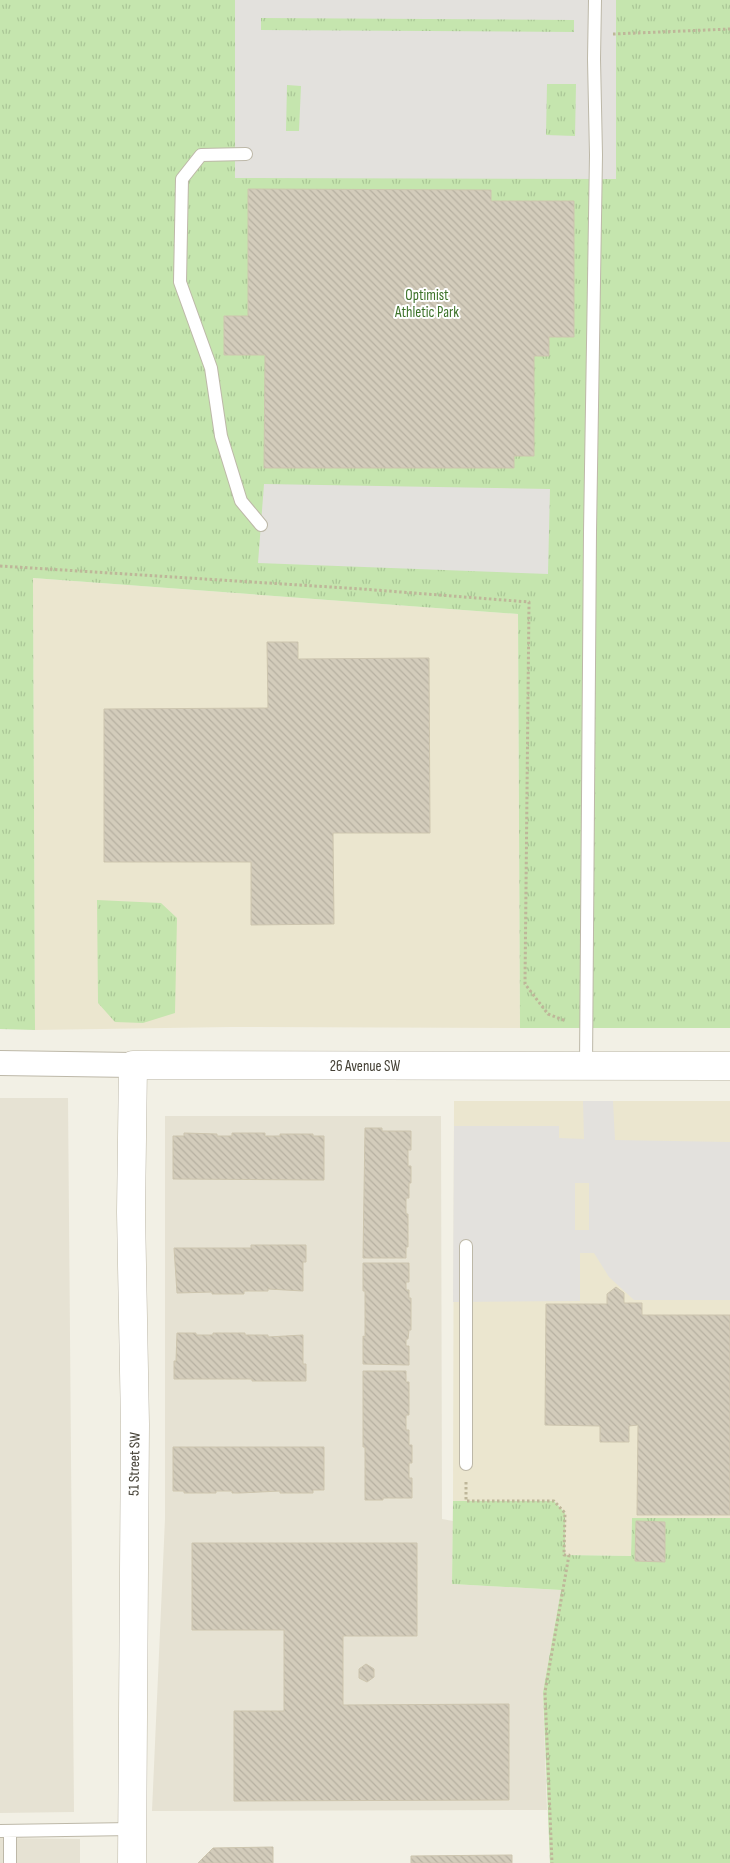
<svg xmlns="http://www.w3.org/2000/svg" width="730" height="1863" font-family="'Sofia Sans Condensed',sans-serif">
<style>
.residential{fill:#e6e2d3}
.education{fill:#ebe6cf;fill-rule:evenodd}
.park{fill:url(#park-tufts)}
.parking{fill:#e3e1dd;fill-rule:evenodd}
.building{fill:url(#building-back-hatch);stroke:#cdc5ae}
.lines{fill:none;stroke-linecap:round;stroke-linejoin:round}
.service-casing{stroke:#bdb8a8;stroke-width:14}
.minor-casing{stroke:#bdb8a8;stroke-width:26}
.tertiary-casing{stroke:#bdb8a8;stroke-width:29}
.path{stroke:#beb699;stroke-width:3;stroke-dasharray:2.5 2.5;stroke-linecap:butt}
.service{stroke:#fff;stroke-width:12}
.minor{stroke:#fff;stroke-width:24}
.tertiary{stroke:#fff;stroke-width:28}
.labels{text-anchor:middle;stroke-width:4;stroke-linejoin:round;paint-order:stroke}
.park-label{font-size:15px;fill:#3d732a;stroke:#fff}
.street-label{font-size:15px;fill:#444035;stroke:#fff}
</style>
<defs>
<pattern id="park-tufts" width="24" height="20" patternUnits="userSpaceOnUse" patternTransform="scale(1.25)"><rect width="24" height="20" fill="#c5e5ae"/><path d="M3 7l-1-3M5 7V3M7 7l1-3M15 17l-1-3M17 17v-4M19 17l1-3" fill="none" stroke="#aac696"/></pattern>
<pattern id="building-back-hatch" width="6" height="6" patternUnits="userSpaceOnUse" patternTransform="scale(1.25)"><rect width="6" height="6" fill="#d3ccbb"/><path d="M-1 5l2 2M0 0l6 6M5-1l2 2" fill="none" stroke="#b6b0a1"/></pattern>
</defs>
<rect width="100%" height="100%" fill="#f2f0e5"/>
<path class="residential" d="M0 1098H68L74 1812 0 1813Z
M165 1116H441L442 1519 453 1521 452 1584 561 1590 543 1692 547 1810 152 1811 165 1519Z
M0 1838 80 1839V1863H0Z"/>
<path class="education" d="M33 578 518 614 520 1028 231 1027 35 1030ZM268 642H298V659L429 658 430 833H333V924L251 925V862H104V709L268 708Z
M454 1101H730V1518H632L631 1556 564 1555 565 1513 554 1501H453Z"/>
<path class="park" d="M0 0H730V1028H520L518 614 33 578 35 1030 0 1029Z
M97 900 161 903 177 918 175 1013 143 1023 115 1022 98 1003Z
M453 1501H554L565 1513V1555L631 1556 632 1518H730V1863H550L543 1692 561 1590 452 1584Z"/>
<path class="parking" d="M235 0H616V179L235 178ZM261 18 574 20V32L261 30ZM547 84H576L575 136 546 135ZM287 85 301 86 299 131H286Z
M264 484 550 489 548 574 258 563Z
M583 1101H613L615 1140 730 1142V1300H634L609 1277 594 1253H580V1301L453 1302 454 1126H559V1138L584 1139ZM575 1183H589V1230H575Z"/>
<path class="building" d="M248 189 491 190V201H574V337H549V356H534V456H514V468H264L265 355H224V316H248Z
M267 642H298V659L429 658 430 833H333L334 924 251 925V862H104V709L268 708Z
M365 1128H382V1131H411V1150H408V1166H411V1183H409V1198H406V1214H408V1247H406V1258H363Z
M184 1133 217 1134V1136H232V1133H265V1136H280V1134H313V1136H324V1180L173 1179V1136H184Z
M251 1245H306V1262H303V1291L268 1289V1291H244V1294H212V1292L177 1293 174 1248H251Z
M363 1263H409V1282H406V1290H409V1298H411V1330H409L408 1339H406V1346H409V1365L363 1364V1336L365 1337V1291H363Z
M616 1287 624 1293V1303H642V1315H730V1515H637L638 1425 629 1426V1442H600V1426L545 1425 546 1304H607V1294Z
M177 1333H196V1335H213V1333H245V1335H268V1337L303 1335V1364H306V1381H252V1379H174V1361H176Z
M363 1371H406V1382H409V1415H406V1430H409V1445H412V1463H409V1478H412V1498H383V1500H365V1447H363Z
M173 1447H324V1490H313V1493H280V1491L240 1493H232V1491H216V1493H184V1491H173Z
M636 1521 665 1522V1562L635 1561Z
M192 1543H417V1636H343V1705L509 1704V1800L234 1801V1711H284V1630H192Z
M366 1664 374 1669V1677L367 1682 359 1678V1669Z
M273 1847V1863H198L213 1848Z
M512 1855V1863H411V1856Z"/>
<g class="lines">
<g class="service-casing">
<path id="service" d="M246 154 201 155 182 179 180 282 211 368 221 436 241 501 261 525
M586 1066 590 532 596 155 594 59 595 0
M466 1246V1464
M0 1831 132 1829
M10 1831V1863"/>
</g>
<g class="minor-casing">
<path id="minor" d="M0 1063 133 1065"/>
</g>
<g class="tertiary-casing">
<path id="tertiary" d="M132 1863 135 1424 131 1212 133 1065 730 1066"/>
</g>
<path class="path" d="M613 34 730 29
M0 566 362 589 529 602 525 984 548 1014 566 1021
M466 1482V1501H554L565 1513 564 1555H569L545 1692 552 1863"/>
<use href="#service" class="service"/>
<use href="#minor" class="minor"/>
<use href="#tertiary" class="tertiary"/>
</g>
<g class="labels">
<g class="park-label">
<text x="427" y="300">Optimist<tspan x="427" dy="17">Athletic Park</tspan></text>
</g>
<g class="street-label">
<text x="365" y="1071">26 Avenue SW</text>
<text transform="translate(134 1464) rotate(-89)" y="5">51 Street SW</text>
</g>
</g>
</svg>
